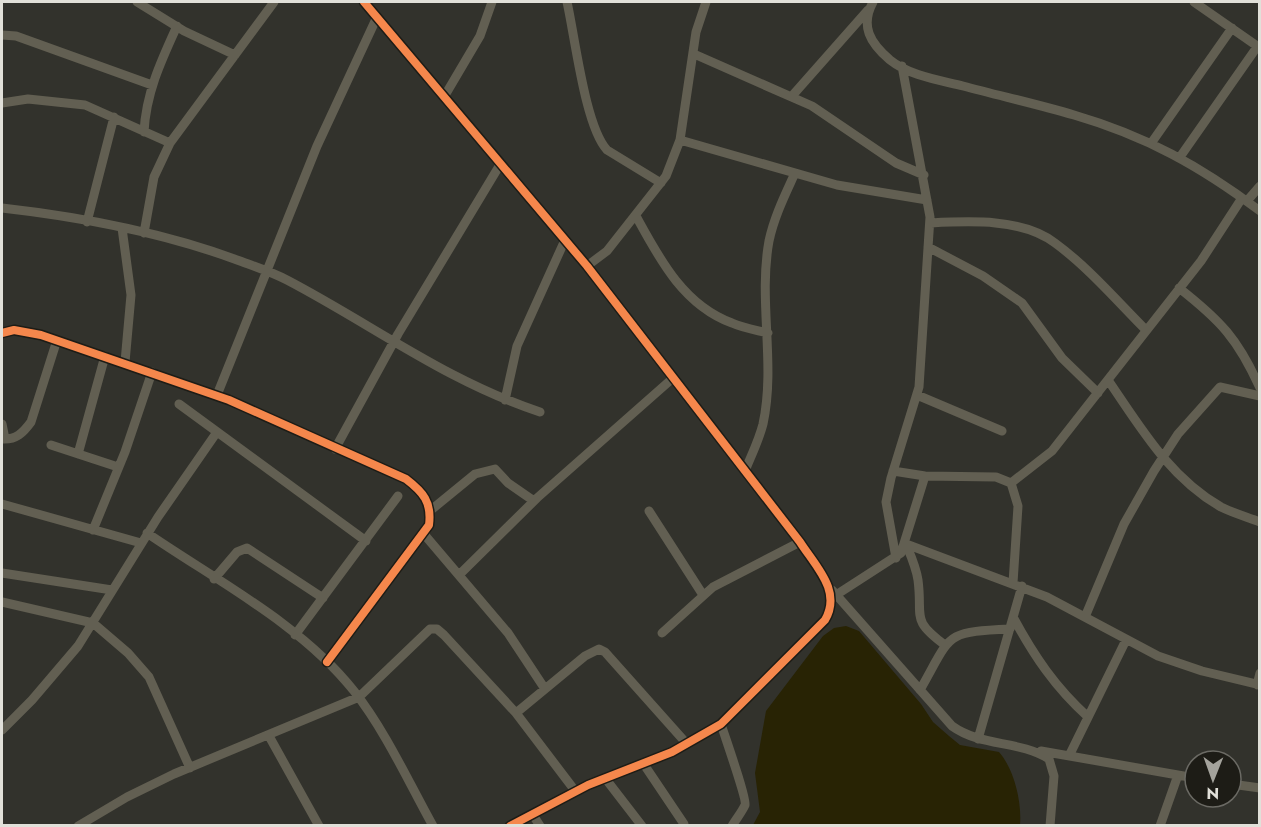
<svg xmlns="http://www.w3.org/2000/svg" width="1261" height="827" font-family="Jost,sans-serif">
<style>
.water{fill:#282304}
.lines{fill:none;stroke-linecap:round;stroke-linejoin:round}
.street{stroke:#625f52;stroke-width:9}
.cycleway-casing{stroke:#1d1c16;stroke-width:11}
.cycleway{stroke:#f5874c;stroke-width:8}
</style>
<rect width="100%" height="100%" fill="#32322c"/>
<path class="water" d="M846 626 859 631 921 704 933 722 949 736 960 745 999 752C1014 769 1022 802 1020 825H753L760 812 755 773 766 711 823 636 834 628Z"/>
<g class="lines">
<path class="street" d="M137 2 184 31 235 55
M364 2 587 266 800 542C816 567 842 591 825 620L721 724 672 752 588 785 510 826
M567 2C575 37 585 126 607 150L661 183
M873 2C860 26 870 43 890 60 910 76 939 80 963 86 1000 96 1037 104 1074 115 1146 136 1200 166 1260 211
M1194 2 1260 48
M2 35 16 36 152 85
M694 54 812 106 896 163 924 175
M792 96 868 10
M444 97 480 36 492 2
M2 103 28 99 85 105 170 143
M144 132C146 93 161 61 177 26
M680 140 837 185 927 200
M1152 142 1232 28
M1180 157 1257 47
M1247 201 1260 186
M2 208C82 217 165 233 240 261 256 267 272 272 287 280 373 325 446 381 540 412
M636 216C659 258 683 305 732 323 743 328 756 330 768 333
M87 222 114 117
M930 223C969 221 1022 218 1055 243 1088 267 1117 301 1146 330
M122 228 131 295 125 362
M144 233 154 177 170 143 274 2
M928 247 983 276 1022 303 1062 358 1098 393
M587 266 607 251 666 176 680 140 696 32 706 2
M1179 288C1221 321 1238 339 1260 388
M2 333 14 330 41 335 229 400 406 479C423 492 432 502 429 525L327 662
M1108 380C1141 428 1169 477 1221 507 1233 513 1247 517 1260 522
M217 395 317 146 377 17
M917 395 1002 431
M505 400 517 346 565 240
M179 404 366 541
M2 424 5 439
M2 439C16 440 23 433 31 422L57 340
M51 445 118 467
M335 449 398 334 501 163
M78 454 105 356
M745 471C751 456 759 440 763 424 776 364 758 301 769 241 774 217 785 195 795 173
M893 471 925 476 996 477 1011 483 1018 506 1013 583
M1011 483 1052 451 1201 261 1242 198
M2 504 141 543
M431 510 475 474 495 469 508 483 534 501
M649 511 703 595
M93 530 125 452 152 372
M147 533C217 581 301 624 354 691 386 732 408 781 433 826
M423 533 508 633 545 689
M906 544 1047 597 1158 656 1202 671 1260 685
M906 544C911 556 916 567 918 580 923 618 910 619 945 645
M896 558 886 502 891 478 919 387 930 217 902 66
M2 573 112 590
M460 574 537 498 673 378
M214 579 237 552 247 548 323 598
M832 590 952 726C981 747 1019 740 1049 759L1054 776 1050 826
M836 595 901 553 925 476
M2 602 93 623 128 653 149 677 190 768
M1013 617C1034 656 1055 687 1088 717
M1085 617 1124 524 1154 471 1178 434 1220 387 1260 396
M662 633 713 587 800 542
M295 635 398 496
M1257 685 1260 673
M920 690C952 634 943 632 1010 629
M516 713 585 656 599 649 605 652 687 744
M721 724C725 737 747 799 745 805 742 812 736 819 732 826
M2 730 32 700 78 646 158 517 217 432
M269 736 319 826
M978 739 1022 586
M1041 751 1195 778
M1069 756 1126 640
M643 763 684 824
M605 778 642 826
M1231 784 1260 788
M533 815 540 826
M78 826 127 797 174 774 359 697 430 629H437L444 635 516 713 576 792
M1160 826 1178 775"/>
<g class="cycleway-casing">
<path id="cycleway" d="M364 2 587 266 800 542C816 567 842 591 825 620L721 724 672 752 588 785 510 826
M2 333 14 330 41 335 229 400 406 479C423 492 432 502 429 525L327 662"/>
</g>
<use href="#cycleway" class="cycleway"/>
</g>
<rect width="1261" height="827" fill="none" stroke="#e1e0d9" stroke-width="6"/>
<g transform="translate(1213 779) rotate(181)"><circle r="28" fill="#1d1c16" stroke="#6b6a64" stroke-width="1.5"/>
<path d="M0-4.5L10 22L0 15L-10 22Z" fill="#a4a39c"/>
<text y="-9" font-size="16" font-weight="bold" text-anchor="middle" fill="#e1e0d9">N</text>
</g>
</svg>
